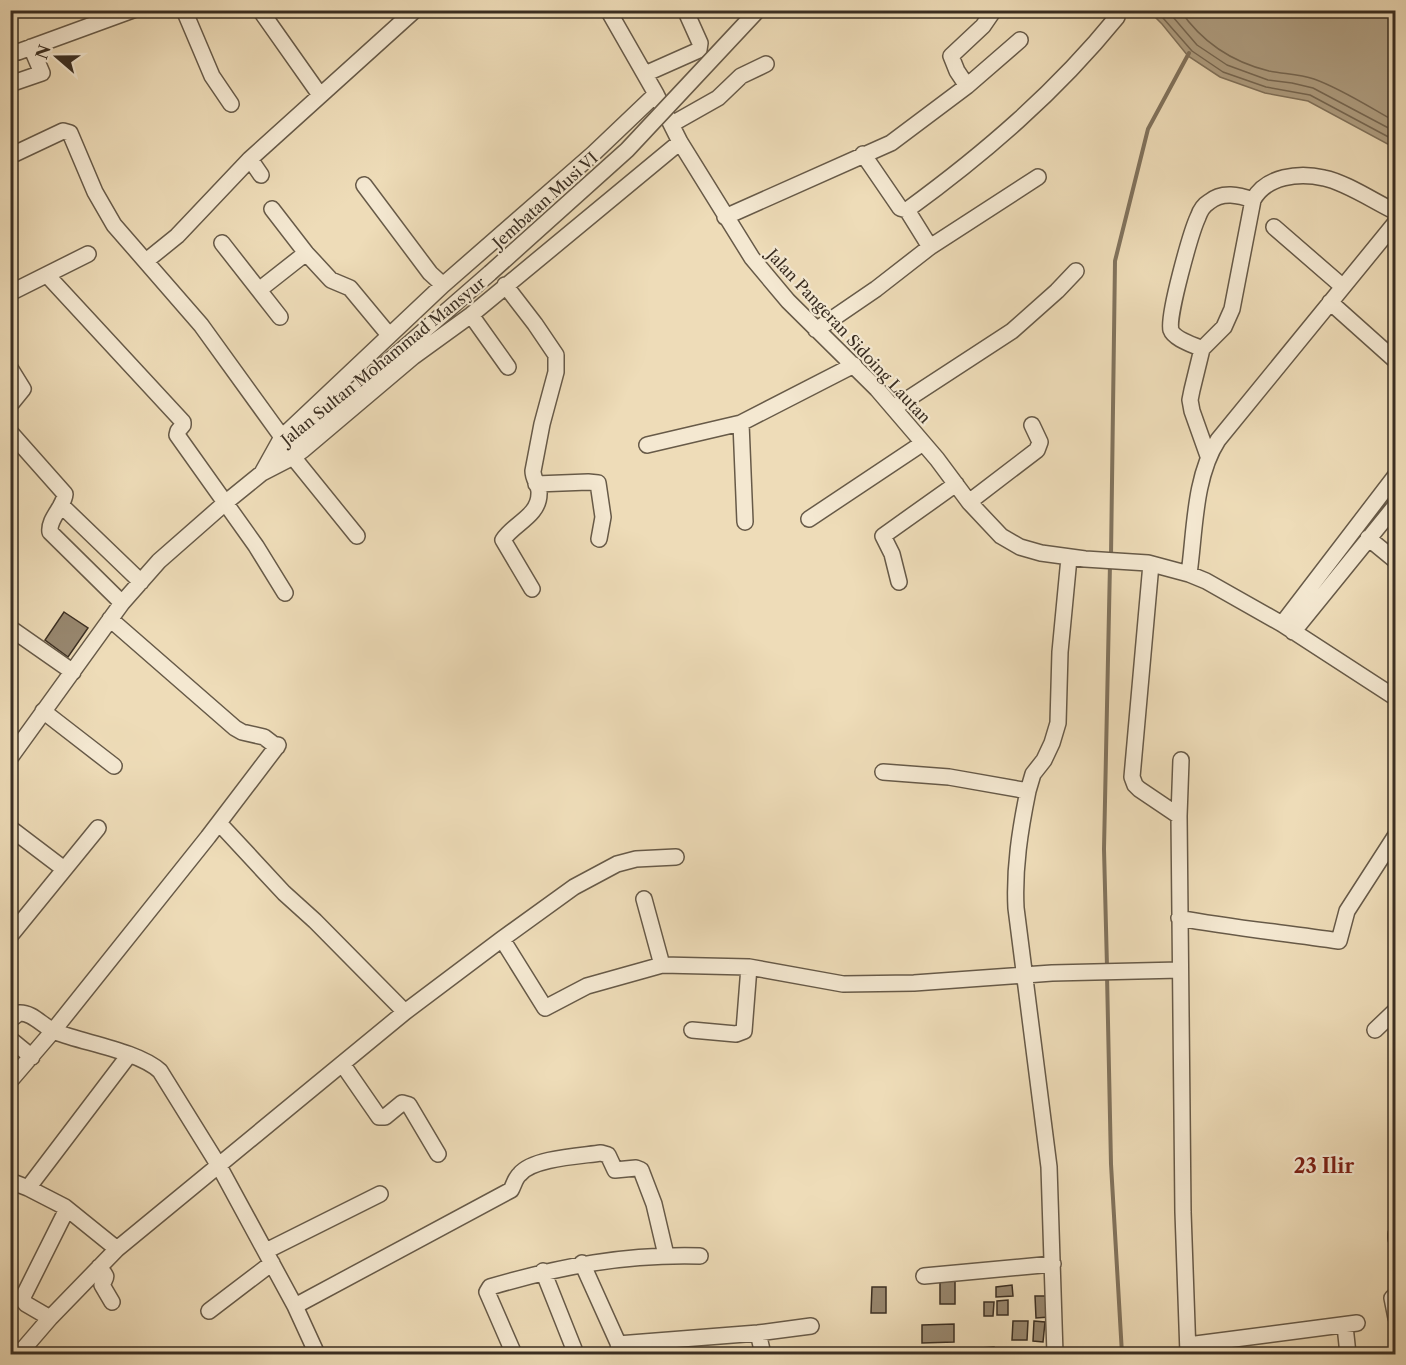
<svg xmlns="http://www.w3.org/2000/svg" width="1406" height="1365" font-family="'Libre Caslon Text',serif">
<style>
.water{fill:#b1a185;stroke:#81735d;stroke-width:1.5}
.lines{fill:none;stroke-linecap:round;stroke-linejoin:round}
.shore{stroke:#766854;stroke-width:1.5}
.stream{stroke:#81735d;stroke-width:4}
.building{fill:#988870;stroke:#3a2e22;stroke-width:1.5}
.minor-casing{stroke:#675a48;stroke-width:18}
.minor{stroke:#f4e8d1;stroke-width:15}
.minor-bridge-casing{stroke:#675a48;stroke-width:18;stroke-linecap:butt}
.minor-bridge{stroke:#f4e8d1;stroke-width:15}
.labels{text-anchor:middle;stroke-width:4.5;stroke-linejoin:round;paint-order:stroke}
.street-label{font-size:16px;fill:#3a2e22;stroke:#f4e8d1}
.quarter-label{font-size:20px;font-weight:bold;fill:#7a1f14;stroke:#f4e8d1}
</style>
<rect width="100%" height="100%" fill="#eedcb8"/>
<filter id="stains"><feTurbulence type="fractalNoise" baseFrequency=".00333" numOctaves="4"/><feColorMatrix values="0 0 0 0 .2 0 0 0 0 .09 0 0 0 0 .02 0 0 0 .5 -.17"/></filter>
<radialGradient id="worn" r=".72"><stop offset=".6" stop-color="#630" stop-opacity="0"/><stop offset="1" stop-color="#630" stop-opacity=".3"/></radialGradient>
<path class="water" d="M1141 11H1395V148L1308 101 1265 93 1220 77 1188 56 1162 24 1153 15Z"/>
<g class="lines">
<path class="shore" d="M1156 10 1192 51 1223 72 1266 87 1310 95 1396 141
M1167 10 1197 45 1227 65 1268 80 1292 83 1313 88 1396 132
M1180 10C1201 41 1232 62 1269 71 1284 74 1299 74 1314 79 1342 89 1369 107 1396 122"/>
<path class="stream" d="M1111 556 1115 261 1148 129 1189 53
M1107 967 1104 849 1110 564
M1107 975 1111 1164 1122 1354"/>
</g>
<path class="building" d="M64 612 88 628 68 657 45 640Z
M940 1278H955V1304H940Z
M1012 1285 1013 1296 996 1297V1287Z
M872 1287H886V1313H871Z
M1035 1296H1048L1049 1317 1036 1318Z
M1008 1300V1315H997V1301Z
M984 1302H994L993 1316H984Z
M1013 1321H1028L1027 1340H1012Z
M1034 1321 1045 1322 1043 1342 1033 1341Z
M954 1324V1342L922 1343V1325Z
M994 1347 995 1354H981V1348Z"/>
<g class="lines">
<g class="minor-casing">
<path id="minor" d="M184 10 212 76 231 104
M260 10 320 95
M608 10 656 94 680 142 752 258 788 301 877 389 937 459 969 502 1001 536 1020 547 1041 553 1085 559 1148 563 1189 574 1206 581 1282 624 1396 698
M10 49 18 52 133 10
M645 74 699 50 700 43 687 14
M10 84 42 73 31 47
M967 86 1020 40
M672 124 718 98 741 76 766 64
M863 154 900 208 907 210C985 153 1056 92 1117 17
M10 156 63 131 70 133 95 192 114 225 201 325 282 437
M250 159 261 175
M364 185 430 273 443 285
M272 209 306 253 331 280 350 288 389 335
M907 210 930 247
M725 217 891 143 967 86 957 71 951 56 983 26 994 10
M1274 227 1342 286
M222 243 280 317
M146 261 177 236 250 159 415 10
M47 275 183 422V425L178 431 177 435 256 546 285 593
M505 285 535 324 556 355V372L542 424 533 471C533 480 540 486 539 494 539 516 513 524 503 540L532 589
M259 290 306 253
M10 293 88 254
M1330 302 1396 361
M471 315 508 367
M816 330 876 289 930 247 1038 177
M1202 349C1194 345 1174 339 1171 330 1167 317 1191 232 1198 217 1200 211 1204 205 1209 202 1222 191 1239 195 1253 200
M10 368 23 389 10 405
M894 408 1012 331 1057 291 1076 271
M741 423 745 522
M10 432 65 494C64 507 48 519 50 532L122 603
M647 445 741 423 854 365
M1208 456 1192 411 1190 400 1192 390 1202 349 1224 327 1232 309 1253 200C1266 176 1299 172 1324 178 1345 182 1375 202 1396 212
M293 457 357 536
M277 459 490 273
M262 473 282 437 443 285 593 154 656 94
M536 484 588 482 598 483 603 517 599 539
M969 502 1037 450 1040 442 1032 425
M61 505 141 582
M809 519 923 443
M1368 538 1396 561
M1151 564 1132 777 1135 785 1139 789 1179 816 1183 1212 1188 1354
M1189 574C1195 531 1194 477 1218 440L1396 222
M899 582 892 554 883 536 956 484
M110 619 235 728 242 732 264 737 277 747
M1282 624 1396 475
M10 628 73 672
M1293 632 1396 505
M43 711 114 766
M10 758 122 603 159 561 225 503 262 473 293 457 303 450 413 357 471 315 680 142
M883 772 949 777 1028 791 1033 774 1044 760 1052 743 1058 723 1060 652 1069 558
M1028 791C1020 830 1014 868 1016 908L1049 1167 1055 1354
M1179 816 1181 760
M219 823 284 893 315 921 405 1012
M10 828 64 869
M644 899 662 965
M1179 918C1232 928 1286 933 1339 941L1347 911 1396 835
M10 936 98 828
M502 939 545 1008 587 986 662 965 749 967 843 984 914 983 1052 973 1180 970
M10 1020 19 1013C33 1012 43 1027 56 1032 84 1043 138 1051 160 1071L219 1166 295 1306 317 1354
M692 1030 736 1034 744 1031 749 967
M1375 1030 1396 1010
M10 1039 32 1057
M343 1065 379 1117H385L402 1103 409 1105 438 1154
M10 1081 53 1031 208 837 278 745
M10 1181 28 1188 129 1055
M28 1188 65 1207 117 1249
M1396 1234V1239
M266 1251 380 1194
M582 1263 623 1354
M99 1267C108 1279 107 1274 102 1285L112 1302
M543 1271 576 1354
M924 1276 1053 1264
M1396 1294 1392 1298 1396 1318
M295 1306 511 1190C514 1185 515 1178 520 1174 533 1158 581 1156 601 1153L608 1155 615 1170 636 1168 641 1170 654 1204 666 1255
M209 1311 272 1263
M50 1318 26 1304 22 1299 67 1209
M1345 1326 1348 1354
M758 1333 763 1354
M618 1344 758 1333 811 1326
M1188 1345 1357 1323
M19 1354 50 1318 117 1249 405 1012 502 939 574 887 617 864 636 859 676 857
M514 1354 487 1292 490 1287C561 1266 626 1254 700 1256"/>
</g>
<use href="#minor" class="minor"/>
<g class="minor-bridge-casing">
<path id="minor-bridge" d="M490 273 627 150 758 10"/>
</g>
<use href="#minor-bridge" class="minor-bridge"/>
</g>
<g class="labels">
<g class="street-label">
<text transform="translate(545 200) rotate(-42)" y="6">Jembatan Musi VI</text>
<text transform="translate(849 336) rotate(47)" y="6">Jalan Pangeran Sidoing Lautan</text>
<text transform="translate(383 361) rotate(-39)" y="6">Jalan Sultan Mohammad Mansyur</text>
</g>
<g class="quarter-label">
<text x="1324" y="1173">23 Ilir</text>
</g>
</g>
<rect width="1406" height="1365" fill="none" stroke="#eedcb8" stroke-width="36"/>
<rect x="12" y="12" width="1382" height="1341" fill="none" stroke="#3a2e22" stroke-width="3"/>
<rect x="18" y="18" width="1370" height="1329" fill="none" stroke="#3a2e22" stroke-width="1.5"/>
<g transform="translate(57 57) rotate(290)" stroke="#f4e8d1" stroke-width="4.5" paint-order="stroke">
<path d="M0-4.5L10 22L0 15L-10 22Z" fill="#3a2e22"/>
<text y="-9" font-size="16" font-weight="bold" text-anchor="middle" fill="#3a2e22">N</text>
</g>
<rect width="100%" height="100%" filter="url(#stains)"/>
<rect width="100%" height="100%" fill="url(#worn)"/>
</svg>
